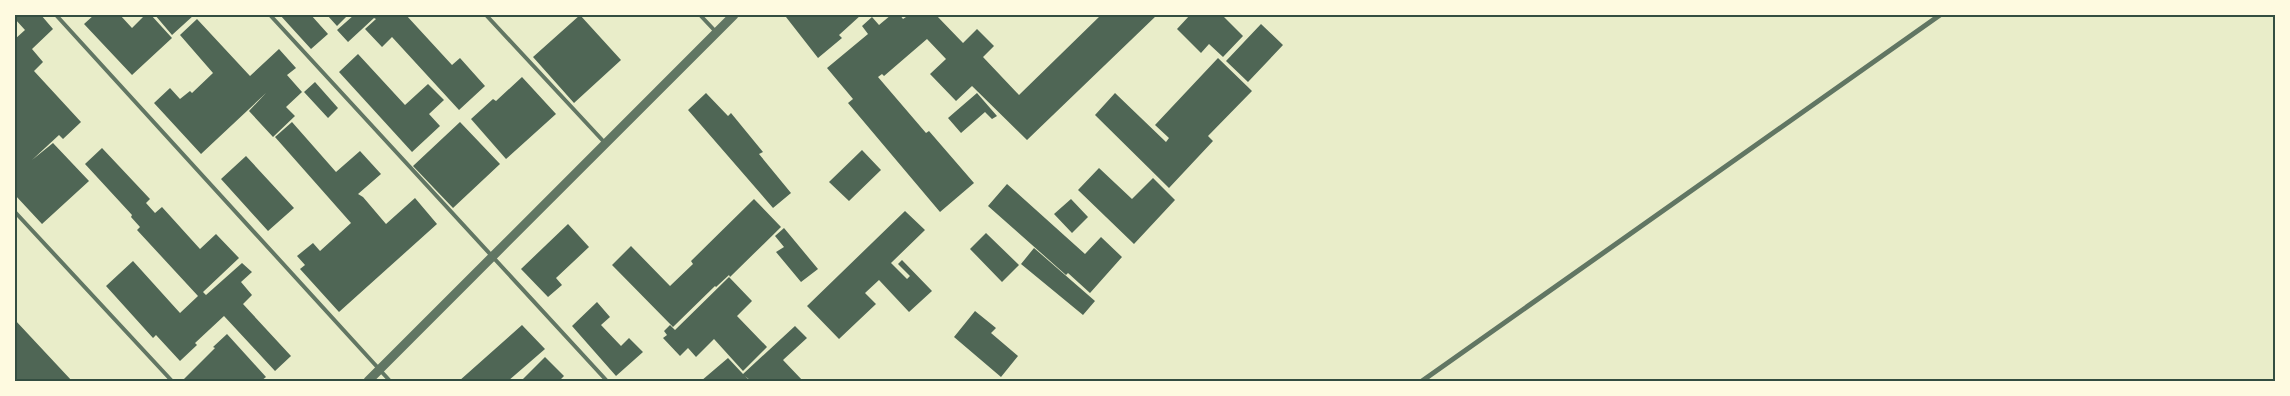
<svg xmlns="http://www.w3.org/2000/svg" width="2290" height="396" font-family="'Space Grotesk',sans-serif">
<style>
.building{fill:#4f6655}
.lines{fill:none;stroke-linecap:round;stroke-linejoin:round}
.service{stroke:#617663;stroke-width:4}
.minor{stroke:#617663;stroke-width:5}
.tertiary{stroke:#617663;stroke-width:9}
.neatline{fill:none;stroke:#344e41;stroke-width:2}
</style>
<rect width="100%" height="100%" fill="#e9edc9"/>
<path class="building" d="M15 15H41L53 29 32 49 43 62 34 71 81 122 63 139 59 135 32 160 53 143 89 181 42 224 15 195V39L25 30 15 19Z
M94 15H120L132 28 143 17 141 15H151L172 38 132 75 84 24Z
M155 15H194L172 35Z
M280 15H311L328 34 311 49Z
M327 15H348L337 26Z
M354 15H406L452 65 460 58 485 86 459 110 392 37 382 47 365 29 376 19 374 18 348 42 337 30Z
M580 15 621 60 574 103 533 57Z
M788 15H861L839 35 842 38 818 58 786 17Z
M891 15H900L903 19 906 17 904 15H936L963 43 977 29 994 46 983 57 1019 95 1101 15H1157L1027 140 972 86 956 101 930 74 946 59 927 39 884 76 882 74 878 77 926 133 929 131 974 183 940 212 848 103 853 99 827 68 868 34 862 26 872 17 879 25Z
M1190 15H1222L1243 36 1223 57 1209 44 1201 53 1177 29Z
M197 19 250 76 279 49 296 68 287 75 302 92 286 107 295 116 273 137 249 111 266 93 201 154 154 103 170 88 180 99 190 91 192 93 213 73 180 35Z
M1261 24 1283 45 1248 82 1226 61Z
M358 54 405 105 428 84 444 100 429 114 440 126 412 152 339 72Z
M1218 58 1252 91 1208 136 1213 141 1169 188 1095 115 1115 93 1166 142 1169 138 1155 125Z
M522 77 556 114 506 159 471 119 493 99 496 101Z
M315 82 338 108 328 118 304 92Z
M706 93 728 116 731 113 763 152 759 154 791 193 773 208 688 110Z
M977 93 997 116 992 119 985 112 961 133 948 118Z
M292 122 336 172 360 151 381 174 358 194 363 197 386 224 415 198 437 224 339 312 300 269 305 265 297 256 313 243 320 251 351 223 275 137Z
M460 122 500 164 453 208 413 166Z
M102 148 150 199 146 203 155 213 162 207 200 249 216 234 239 258 203 292 206 295 242 263 252 272 241 282 252 295 243 304 291 356 275 371 224 316 195 343 197 345 180 361 156 335 153 338 106 286 133 261 180 313 198 296 137 230 140 227 131 217 132 215 85 164Z
M862 150 881 170 849 201 829 182Z
M246 156 294 208 268 231 221 179Z
M1099 168 1132 199 1153 178 1175 200 1134 244 1078 190Z
M1007 184 1085 254 1101 237 1122 257 1090 293 1068 273 1066 275 988 206Z
M754 199 781 227 730 277 729 275 716 287 715 286 673 327 612 265 631 246 670 286 693 264 691 261Z
M1071 199 1088 217 1072 233 1054 214Z
M905 211 925 230 891 263 907 279 910 276 898 264 902 260 932 291 909 312 879 280 865 293 876 304 839 339 807 306Z
M568 224 589 247 556 278 562 285 548 297 521 269Z
M784 228 818 269 801 282 776 252 784 247 775 236Z
M986 233 1019 265 1002 282 970 249Z
M1034 248 1095 301 1083 315 1021 264Z
M729 277 752 301 737 316 767 347 743 371 714 339 696 357 688 348 680 356 663 338 667 335 664 331 670 325 675 330Z
M597 302 610 317 601 325 621 346 629 338 643 352 616 376 572 326Z
M975 311 996 328 991 333 1018 356 1001 377 954 337Z
M15 320 72 381H15Z
M522 325 545 349 508 381H459Z
M795 326 807 338 783 360 803 381H751L745 376 750 381H701L728 358 743 374Z
M227 334 266 377 261 381H182L215 348 213 347Z
M545 357 564 376 559 381H521Z"/>
<g class="lines">
<path class="service" d="M56 15 390 381
M270 15 607 381
M486 15 605 143
M700 15 717 33
M15 212 172 381"/>
<path class="minor" d="M1422 381 1940 15"/>
<path class="tertiary" d="M368 381 734 15"/>
</g>
<rect width="2290" height="396" fill="none" stroke="#fefae0" stroke-width="32"/>
<rect x="16" y="16" width="2258" height="364" class="neatline"/>
</svg>
